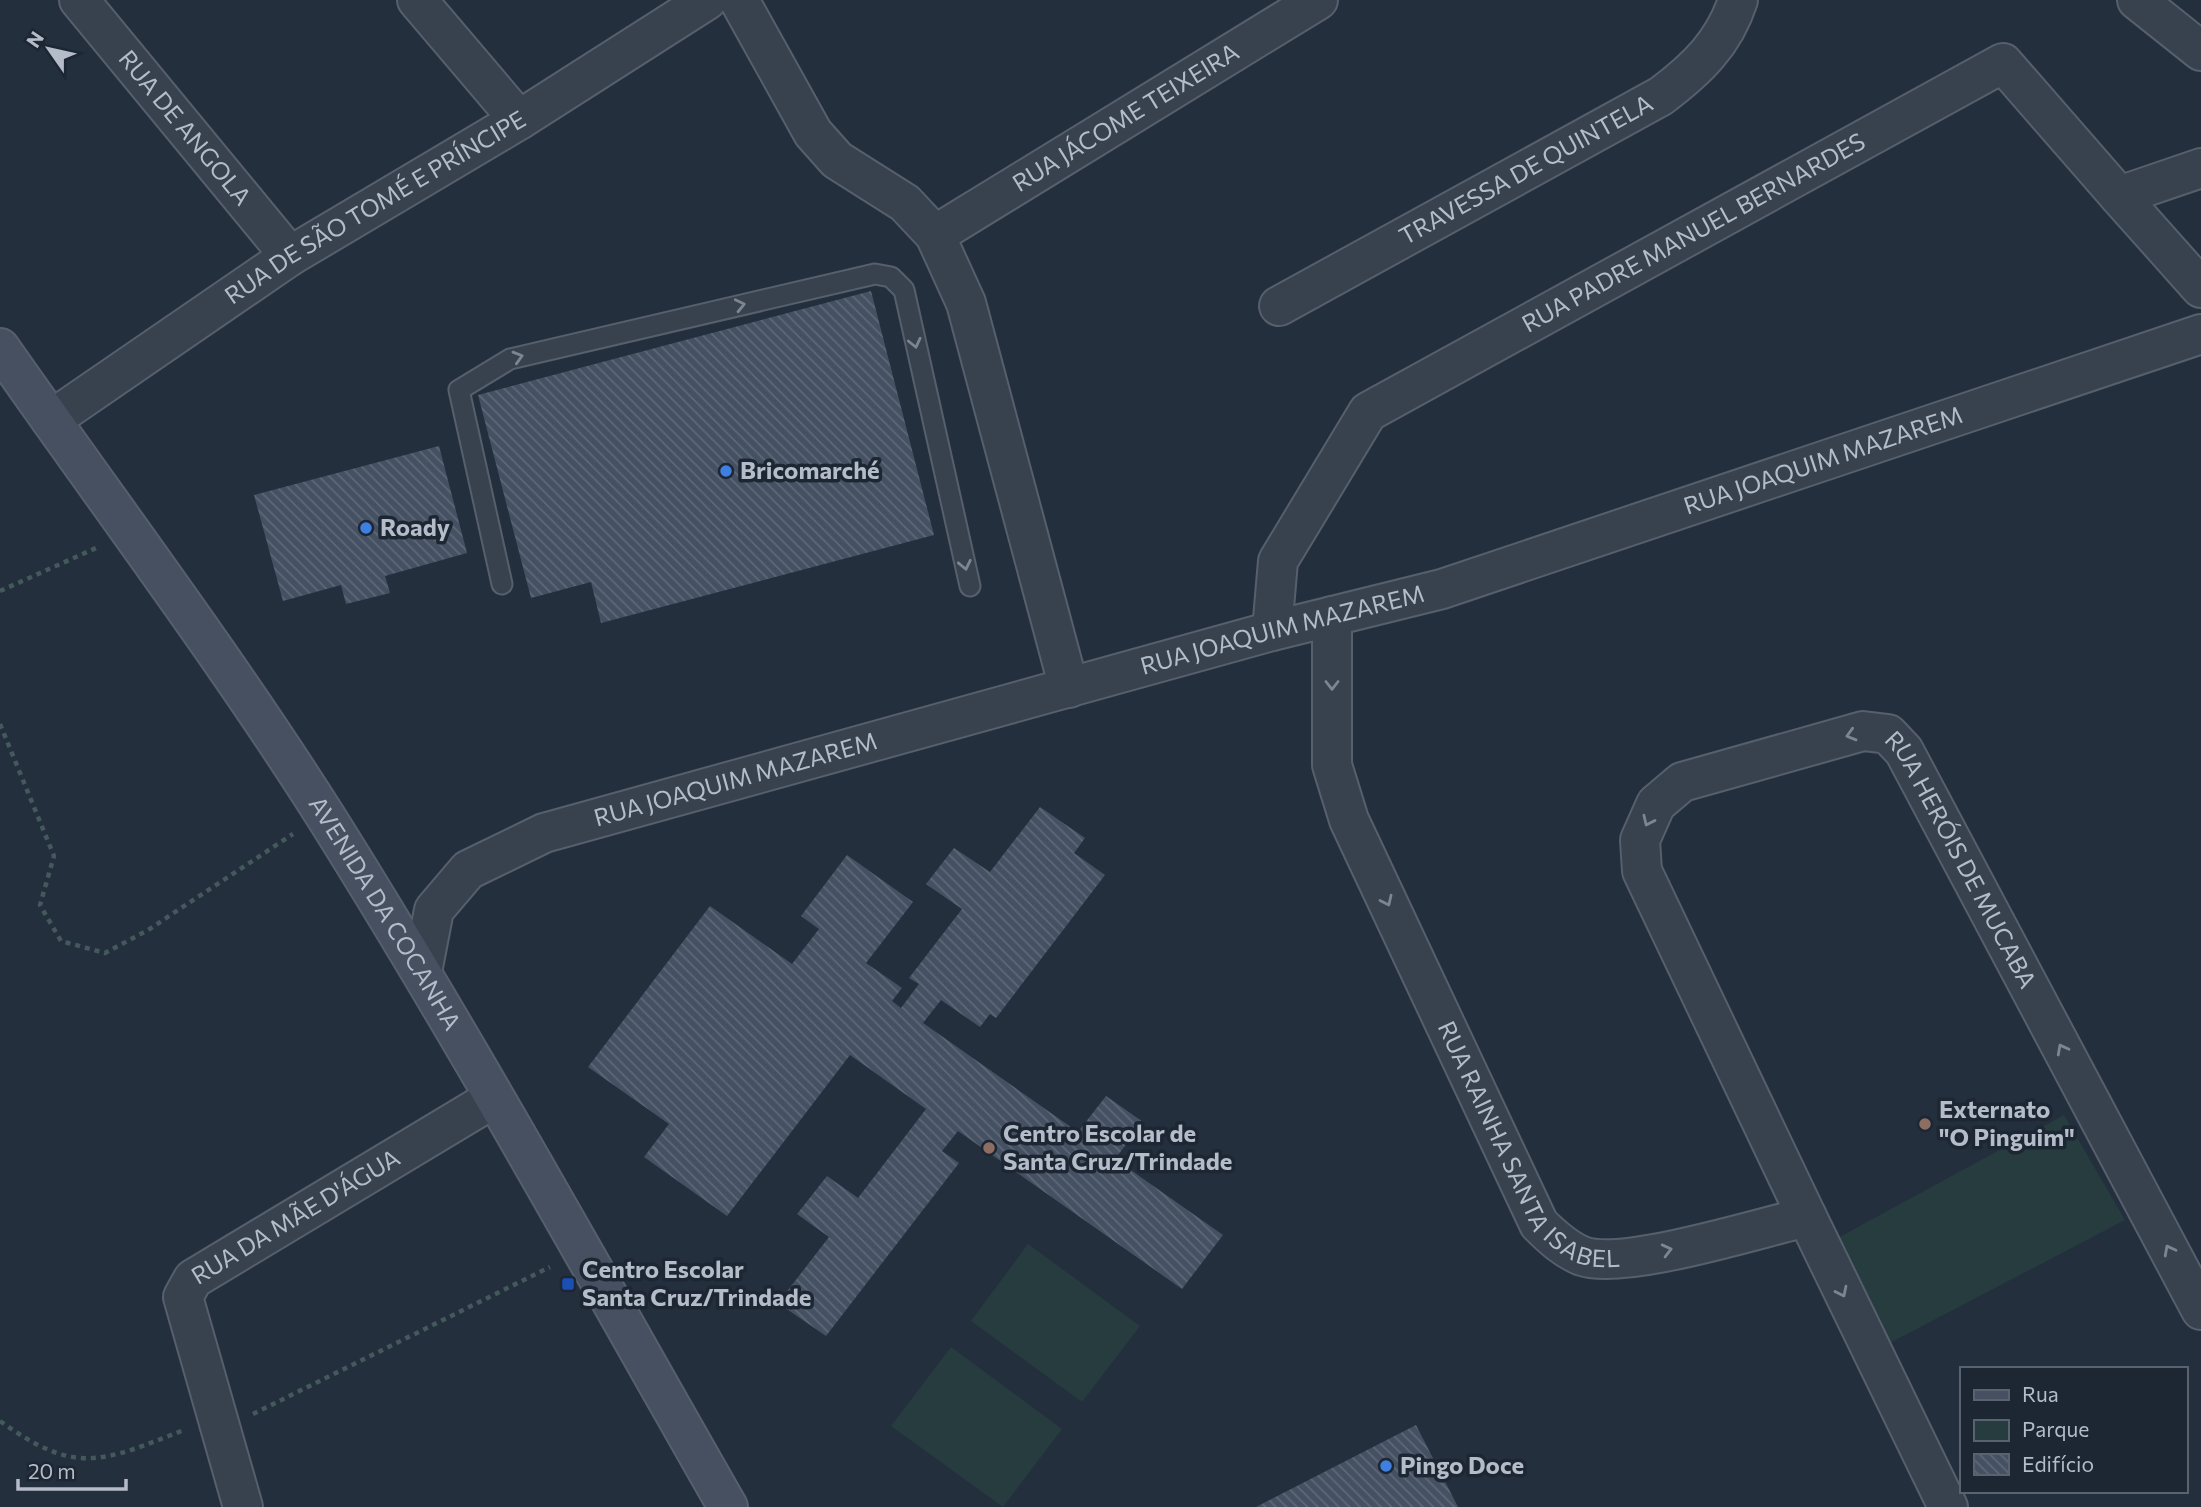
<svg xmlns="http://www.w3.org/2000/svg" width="2201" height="1507" font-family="Commissioner,sans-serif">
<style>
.park{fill:#263c3f}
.building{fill:url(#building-back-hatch)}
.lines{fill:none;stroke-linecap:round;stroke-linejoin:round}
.lane-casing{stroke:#565f6c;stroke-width:23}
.street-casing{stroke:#565f6c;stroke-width:42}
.secondary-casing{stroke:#565f6c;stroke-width:42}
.path{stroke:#44595c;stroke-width:4.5;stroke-dasharray:5 5;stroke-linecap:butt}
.lane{stroke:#38414e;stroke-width:19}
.street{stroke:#38414e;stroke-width:38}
.secondary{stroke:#465061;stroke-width:38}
.oneway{stroke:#7c8592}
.shop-dot{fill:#3f7fe0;stroke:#1d2633;stroke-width:2.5}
.education-dot{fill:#8d6e63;stroke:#1d2633;stroke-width:2.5}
.transit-dot{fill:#1a4fb4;stroke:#1d2633;stroke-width:2.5}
.labels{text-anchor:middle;stroke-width:7;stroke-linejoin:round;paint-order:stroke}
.street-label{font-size:24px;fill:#b4bcc9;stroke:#1d2633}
.poi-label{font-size:24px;font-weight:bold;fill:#b4bcc9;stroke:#1d2633;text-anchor:start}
</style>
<defs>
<pattern id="building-back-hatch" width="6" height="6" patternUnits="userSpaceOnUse" patternTransform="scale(1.75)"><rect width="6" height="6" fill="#455162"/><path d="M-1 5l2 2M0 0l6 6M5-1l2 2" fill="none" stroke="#5d6877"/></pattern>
</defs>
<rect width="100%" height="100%" fill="#242f3e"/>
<path class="park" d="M2064 1115 2125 1220 1886 1345 1834 1240Z
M1028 1244 1140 1326 1082 1402 971 1321Z
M951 1347 1062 1429 1003 1507 891 1426Z"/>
<path class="building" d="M871 291 934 535 601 623 591 582 531 598 478 395Z
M439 446 467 553 385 576 390 593 346 604 341 585 283 601 254 495Z
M1040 807 1085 838 1074 853 1105 875 996 1018 990 1014 980 1027 941 1000 923 1023 1078 1132 1106 1096 1143 1122 1115 1159 1223 1235 1182 1289 958 1131 942 1151 959 1163 826 1336 778 1303 829 1237 797 1214 827 1176 858 1198 926 1109 850 1055 727 1216 644 1157 669 1124 588 1067 710 906 792 964 819 929 801 916 847 855 913 902 866 963 902 988 892 1001 901 1008 919 984 909 978 962 909 926 884 954 848 990 872Z
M1416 1425 1458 1507H1256Z"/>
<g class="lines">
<g class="lane-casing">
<path id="lane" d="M502 584 459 390 510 359 875 274 891 277 904 290 970 586"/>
</g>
<g class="street-casing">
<g id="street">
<path id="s1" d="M79 0 290 256"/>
<path d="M417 0 519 120"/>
<path d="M739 0 813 133 837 160 905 203 935 235 966 303 1069 688"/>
<path d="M2137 0 2201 51"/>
<path d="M2119 196 2201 288"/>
<path id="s2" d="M935 235 1318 0"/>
<path id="s3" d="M1279 306 1661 96C1697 69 1724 43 1738 0"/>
<path id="s4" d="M51 420 290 256 519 120 707 0"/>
<path id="s5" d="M1332 616V765L1349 820 1539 1224C1552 1237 1565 1249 1582 1256 1624 1271 1758 1228 1807 1217L1948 1507"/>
<path id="s6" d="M1272 631 1278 561 1368 412 2003 63 2119 196 2201 168"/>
<path id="s7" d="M422 972 434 910 468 870 544 833 1272 631 1442 589 2201 334"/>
<path id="s8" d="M1807 1217 1642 871 1640 840 1656 804 1682 782 1863 731 1888 734 1904 751 2201 1310"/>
<path id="s9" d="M243 1507 183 1297 193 1279 494 1098"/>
</g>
</g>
<g class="secondary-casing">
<g id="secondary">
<path id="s10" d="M0 348C109 504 224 656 326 817 468 1043 596 1276 728 1507"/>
</g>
</g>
<path class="path" d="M0 591 96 548
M0 724 54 856 40 905 61 941 105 953 148 930 293 834
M253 1414 550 1267
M0 1421C76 1476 102 1462 184 1430"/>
<use href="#lane" class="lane"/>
<use href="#street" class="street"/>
<use href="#secondary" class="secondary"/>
</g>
<defs><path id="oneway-chevron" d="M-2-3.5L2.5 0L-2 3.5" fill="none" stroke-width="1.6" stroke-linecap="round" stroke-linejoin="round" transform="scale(1.75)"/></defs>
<g class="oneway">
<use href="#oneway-chevron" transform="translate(740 305) rotate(-13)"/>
<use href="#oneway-chevron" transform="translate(915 343) rotate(77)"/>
<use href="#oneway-chevron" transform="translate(518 357) rotate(-16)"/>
<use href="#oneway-chevron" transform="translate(965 565) rotate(78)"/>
<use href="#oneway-chevron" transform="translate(1332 685) rotate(90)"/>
<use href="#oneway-chevron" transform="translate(1851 735) rotate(164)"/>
<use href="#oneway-chevron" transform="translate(1648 821) rotate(115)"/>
<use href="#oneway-chevron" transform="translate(1387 901) rotate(65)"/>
<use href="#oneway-chevron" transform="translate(2062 1049) rotate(-118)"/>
<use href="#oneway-chevron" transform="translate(1667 1250) rotate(-14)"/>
<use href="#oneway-chevron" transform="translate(2169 1250) rotate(-118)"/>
<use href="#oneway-chevron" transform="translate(1842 1292) rotate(64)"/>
</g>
<g class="shop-dot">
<circle cx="726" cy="471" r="7"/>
<circle cx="366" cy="528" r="7"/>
<circle cx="1386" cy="1466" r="7"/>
</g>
<g class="education-dot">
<circle cx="1925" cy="1124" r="7"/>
<circle cx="989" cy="1148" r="7"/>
</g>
<rect class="transit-dot" x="561" y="1277" width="14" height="14" rx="3.5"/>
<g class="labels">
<g class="street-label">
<text dy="8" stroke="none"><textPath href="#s2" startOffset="224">RUA JÁCOME TEIXEIRA</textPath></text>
<text dy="8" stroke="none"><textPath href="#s1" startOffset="166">RUA DE ANGOLA</textPath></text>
<text dy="8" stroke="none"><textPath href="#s3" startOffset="282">TRAVESSA DE QUINTELA</textPath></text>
<text dy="8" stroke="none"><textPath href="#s4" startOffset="388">RUA DE SÃO TOMÉ E PRÍNCIPE</textPath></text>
<text dy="8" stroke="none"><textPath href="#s6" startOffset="616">RUA PADRE MANUEL BERNARDES</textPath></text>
<text dy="8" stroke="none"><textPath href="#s7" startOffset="1533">RUA JOAQUIM MAZAREM</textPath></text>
<text dy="8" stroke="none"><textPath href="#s7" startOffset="966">RUA JOAQUIM MAZAREM</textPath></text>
<text dy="8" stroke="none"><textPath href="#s7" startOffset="399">RUA JOAQUIM MAZAREM</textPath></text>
<text dy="8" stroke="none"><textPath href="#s8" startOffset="847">RUA HERÓIS DE MUCABA</textPath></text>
<text dy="8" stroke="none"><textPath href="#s10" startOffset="684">AVENIDA DA COCANHA</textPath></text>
<text dy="8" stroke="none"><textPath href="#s5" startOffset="588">RUA RAINHA SANTA ISABEL</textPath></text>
<text dy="8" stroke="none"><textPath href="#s9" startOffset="359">RUA DA MÃE D'ÁGUA</textPath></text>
</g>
<g class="poi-label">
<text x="740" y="479">Bricomarché</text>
<text x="380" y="536">Roady</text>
<text x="1939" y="1118">Externato<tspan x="1939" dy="28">"O Pinguim"</tspan></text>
<text x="1003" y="1142">Centro Escolar de<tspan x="1003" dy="28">Santa Cruz/Trindade</tspan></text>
<text x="582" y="1278">Centro Escolar<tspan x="582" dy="28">Santa Cruz/Trindade</tspan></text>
<text x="1400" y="1474">Pingo Doce</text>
</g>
</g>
<rect x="1960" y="1367" width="228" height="126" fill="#1d2633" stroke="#59626f" stroke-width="2"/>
<rect x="1974" y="1390" width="35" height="10" fill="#465061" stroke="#59626f" stroke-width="2"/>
<text x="2022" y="1402" font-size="21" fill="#b4bcc9">Rua</text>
<rect x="1974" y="1420" width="35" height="21" fill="#263c3f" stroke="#59626f" stroke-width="2"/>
<text x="2022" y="1437" font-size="21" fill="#b4bcc9">Parque</text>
<rect x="1974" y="1454" width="35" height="21" fill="url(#building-back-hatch)" stroke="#59626f" stroke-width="2"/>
<text x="2022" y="1472" font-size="21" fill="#b4bcc9">Edifício</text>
<g transform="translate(49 49) rotate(304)" stroke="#1d2633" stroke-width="5" paint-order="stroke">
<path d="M0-5L12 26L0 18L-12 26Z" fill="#b4bcc9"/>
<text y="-10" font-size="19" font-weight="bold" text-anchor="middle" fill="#b4bcc9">N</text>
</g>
<path d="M18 1479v10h108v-10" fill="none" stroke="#b4bcc9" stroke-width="3.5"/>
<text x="28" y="1479" font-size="21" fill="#b4bcc9" stroke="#1d2633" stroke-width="5" paint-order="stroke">20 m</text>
</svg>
